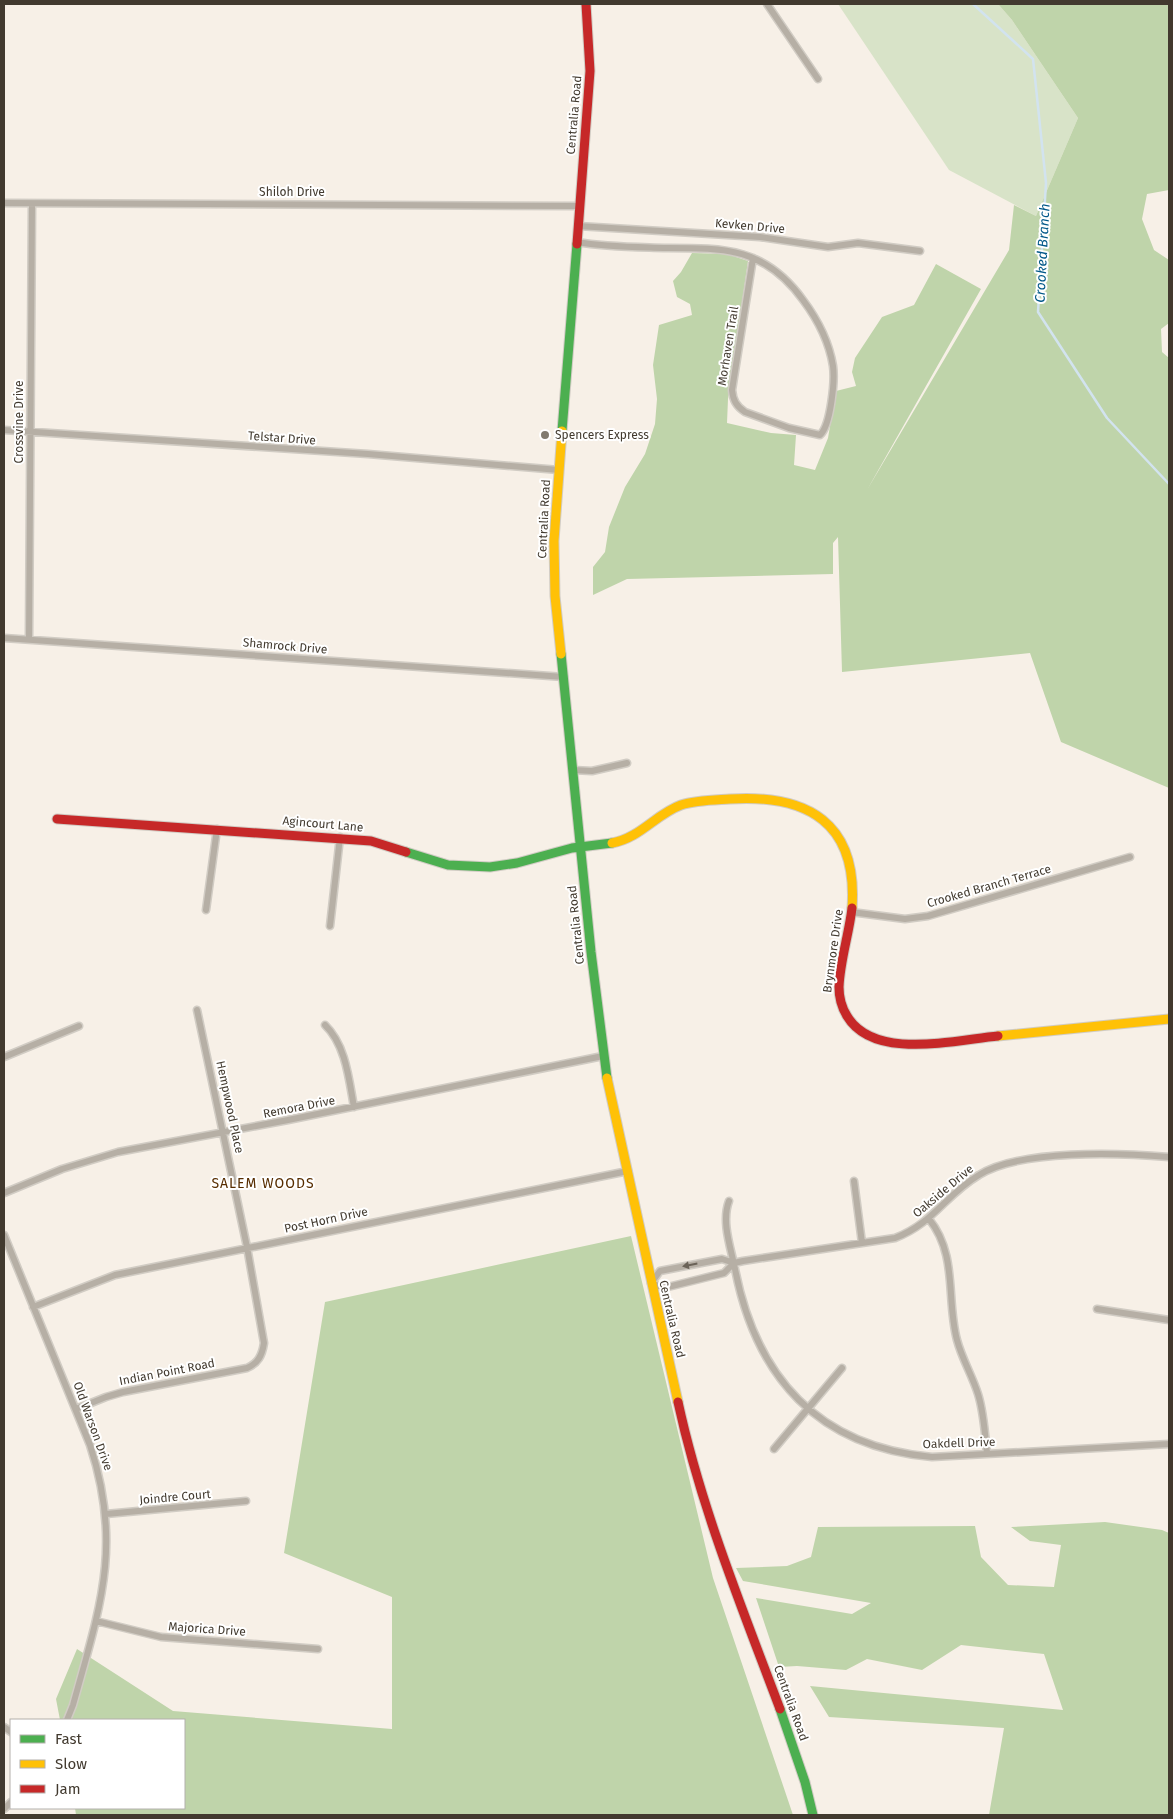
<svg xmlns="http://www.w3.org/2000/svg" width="1173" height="1819" font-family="'Fira Sans',sans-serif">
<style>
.green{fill:#d8e3c8}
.forest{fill:#bfd4aa}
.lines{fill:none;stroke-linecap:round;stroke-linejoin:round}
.stream{stroke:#d2e3ef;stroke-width:2.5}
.street-casing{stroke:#d1ccc4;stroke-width:9}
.fast-casing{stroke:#d1ccc4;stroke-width:11}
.slow-casing{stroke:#d1ccc4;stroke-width:11}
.jam-casing{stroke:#d1ccc4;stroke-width:11}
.street{stroke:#b6afa5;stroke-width:6}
.fast{stroke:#4caf50;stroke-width:9}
.slow{stroke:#ffc107;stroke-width:9}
.jam{stroke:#c62828;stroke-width:9}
.oneway{fill:#6b6358}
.poi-dot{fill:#817a6f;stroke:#fff;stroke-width:2}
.labels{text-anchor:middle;stroke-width:4;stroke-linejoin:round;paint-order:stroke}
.street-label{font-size:12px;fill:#423a2f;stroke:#fff}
.poi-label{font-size:12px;fill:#423a2f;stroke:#fff;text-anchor:start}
.water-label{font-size:14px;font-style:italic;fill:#025889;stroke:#fff}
.neighbourhood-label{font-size:14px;letter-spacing:1px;fill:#572d01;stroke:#fff}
</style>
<rect width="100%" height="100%" fill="#f7f0e7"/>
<path class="green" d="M838 4H998L1012 20 1078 118 1036 216 949 170Z"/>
<path class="forest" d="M998 4H1169V190L1147 194 1142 219 1154 250 1169 260V323L1161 329 1162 352 1169 358V788L1061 742 1030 653 842 672 838 537 833 543V574L627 579 593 595V567L605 552 609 527 625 487 645 454 655 424 657 399 653 365 659 325 692 315 690 304 677 297 673 281 681 272 692 253 727 254 748 261 728 399 727 423 771 433 796 435 794 465 815 470 828 438 836 391 856 386 852 372 855 358 882 317 914 305 936 264 981 289 867 490 1009 250 1014 205 1036 216 1078 118 1012 20Z
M631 1236 713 1578 793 1815H76L75 1808H184V1720H60L56 1699 77 1649 173 1711 392 1729V1597L284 1553 325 1302Z
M1105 1522 1162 1530 1169 1533V1815H989L1004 1728 829 1717 810 1686 1063 1710 1044 1654 961 1645 922 1670 867 1659 846 1670 797 1666 779 1667 756 1598 852 1614 871 1603 743 1581 736 1568 787 1566 811 1557 818 1527 975 1526 981 1557 1008 1585 1054 1587 1061 1545 1030 1541 1011 1527Z"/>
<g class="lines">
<path class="stream" d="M973 4 1033 59 1046 183 1038 312 1107 418 1169 484"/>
<g class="street-casing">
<path id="street" d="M767 4 818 79
M4 203 579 206
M578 226 760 237 828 247 858 243 920 251
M577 242C606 247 635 247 664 248 724 248 765 247 803 300 818 320 829 341 833 366 835 380 831 425 820 435L789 428 745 412C736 406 733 400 732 390L753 258
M4 430 368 454 559 470
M4 638 564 677
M29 639 32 204
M573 770 592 771 627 763
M206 910 217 829
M851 912 905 919 928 916 1130 857
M330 926 340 837
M325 1025C346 1045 349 1080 354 1107
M4 1057 79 1026
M854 1181 862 1243
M4 1193 62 1169 118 1152 288 1120 603 1056
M729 1201C721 1222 731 1248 735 1269 756 1377 818 1447 932 1457L1169 1444
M929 1219C958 1255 946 1299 957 1340 962 1359 972 1375 978 1394 984 1413 985 1434 987 1454
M4 1235 90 1445C123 1545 100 1608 73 1705L67 1720
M734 1263 722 1259 660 1271 651 1283 664 1288 724 1273 734 1263 743 1261 895 1238C934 1223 945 1195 979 1175 1020 1149 1120 1153 1169 1157
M33 1307 115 1275 628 1171
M1097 1309 1169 1320
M76 1409 106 1397 123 1392 247 1368C258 1363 262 1356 264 1343L247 1247 197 1010
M774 1449 842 1368
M106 1514 246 1501
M96 1621 161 1637 318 1649
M4 1727 11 1732
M4 1809 11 1802"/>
</g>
<g class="fast-casing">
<path id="fast" d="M562 431 577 244
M561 654 591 952 607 1078
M406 852 448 865 490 867 517 863 572 848 612 843
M780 1709 805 1782 813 1815"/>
</g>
<g class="slow-casing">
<path id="slow" d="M561 654 555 596 554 541 562 431
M612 843C640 838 656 814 681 805 696 800 714 800 730 799 808 794 858 823 852 908
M998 1036 1169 1019
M607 1078 678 1402"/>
</g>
<g class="jam-casing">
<path id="jam" d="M577 244 590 71 586 4
M57 819 371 841 406 852
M852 908C849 934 840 961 839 987 839 997 842 1008 847 1016 874 1061 955 1040 998 1036
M678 1402C701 1508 742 1608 780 1709"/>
</g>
<use href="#street" class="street"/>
<use href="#fast" class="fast"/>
<use href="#slow" class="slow"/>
<use href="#jam" class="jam"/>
</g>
<defs><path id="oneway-solid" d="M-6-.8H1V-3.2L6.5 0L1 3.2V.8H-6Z" transform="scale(1.25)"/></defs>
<use class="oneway" href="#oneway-solid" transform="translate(690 1265) rotate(169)"/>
<circle class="poi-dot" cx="545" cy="435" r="5"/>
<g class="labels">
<g class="street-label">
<text transform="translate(574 115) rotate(-85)" y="4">Centralia Road</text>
<text x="292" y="196">Shiloh Drive</text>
<text transform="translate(750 226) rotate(5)" y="4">Kevken Drive</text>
<text transform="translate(728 346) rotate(-81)" y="4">Morhaven Trail</text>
<text transform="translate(19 422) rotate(-90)" y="4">Crossvine Drive</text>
<text transform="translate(282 438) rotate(4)" y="4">Telstar Drive</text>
<text transform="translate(544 519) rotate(-87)" y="4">Centralia Road</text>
<text transform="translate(285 646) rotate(5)" y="4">Shamrock Drive</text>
<text transform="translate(323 824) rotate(5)" y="4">Agincourt Lane</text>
<text transform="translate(989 886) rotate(-16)" y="4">Crooked Branch Terrace</text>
<text transform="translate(576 925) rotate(-96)" y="4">Centralia Road</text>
<text transform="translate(833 951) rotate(-82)" y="4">Brynmore Drive</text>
<text transform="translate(230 1107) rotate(78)" y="4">Hempwood Place</text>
<text transform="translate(299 1107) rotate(-11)" y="4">Remora Drive</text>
<text transform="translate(943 1191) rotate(-40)" y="4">Oakside Drive</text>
<text transform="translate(326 1220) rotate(-12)" y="4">Post Horn Drive</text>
<text transform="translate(672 1319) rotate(77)" y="4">Centralia Road</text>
<text transform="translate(167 1372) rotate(-11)" y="4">Indian Point Road</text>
<text transform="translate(93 1426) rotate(70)" y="4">Old Warson Drive</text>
<text transform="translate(959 1443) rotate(-2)" y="4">Oakdell Drive</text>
<text transform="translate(175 1497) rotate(-5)" y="4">Joindre Court</text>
<text transform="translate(207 1629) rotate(4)" y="4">Majorica Drive</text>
<text transform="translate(791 1703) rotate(70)" y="4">Centralia Road</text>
</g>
<g class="poi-label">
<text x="555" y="439">Spencers Express</text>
</g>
<g class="water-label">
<text transform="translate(1042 253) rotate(-87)" y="5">Crooked Branch</text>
</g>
<g class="neighbourhood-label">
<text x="263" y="1188">SALEM WOODS</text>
</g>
</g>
<rect width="1173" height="1819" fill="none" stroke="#423a2f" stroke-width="10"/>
<rect x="10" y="1719" width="175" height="90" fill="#ffffff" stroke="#b3b0ac"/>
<rect x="20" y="1735" width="25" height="8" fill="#4caf50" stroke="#b3b0ac"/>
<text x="55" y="1744" font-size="15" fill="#423a2f">Fast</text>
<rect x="20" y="1760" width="25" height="8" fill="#ffc107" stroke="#b3b0ac"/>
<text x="55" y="1769" font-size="15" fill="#423a2f">Slow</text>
<rect x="20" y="1785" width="25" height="8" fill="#c62828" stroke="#b3b0ac"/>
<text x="55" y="1794" font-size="15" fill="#423a2f">Jam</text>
</svg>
